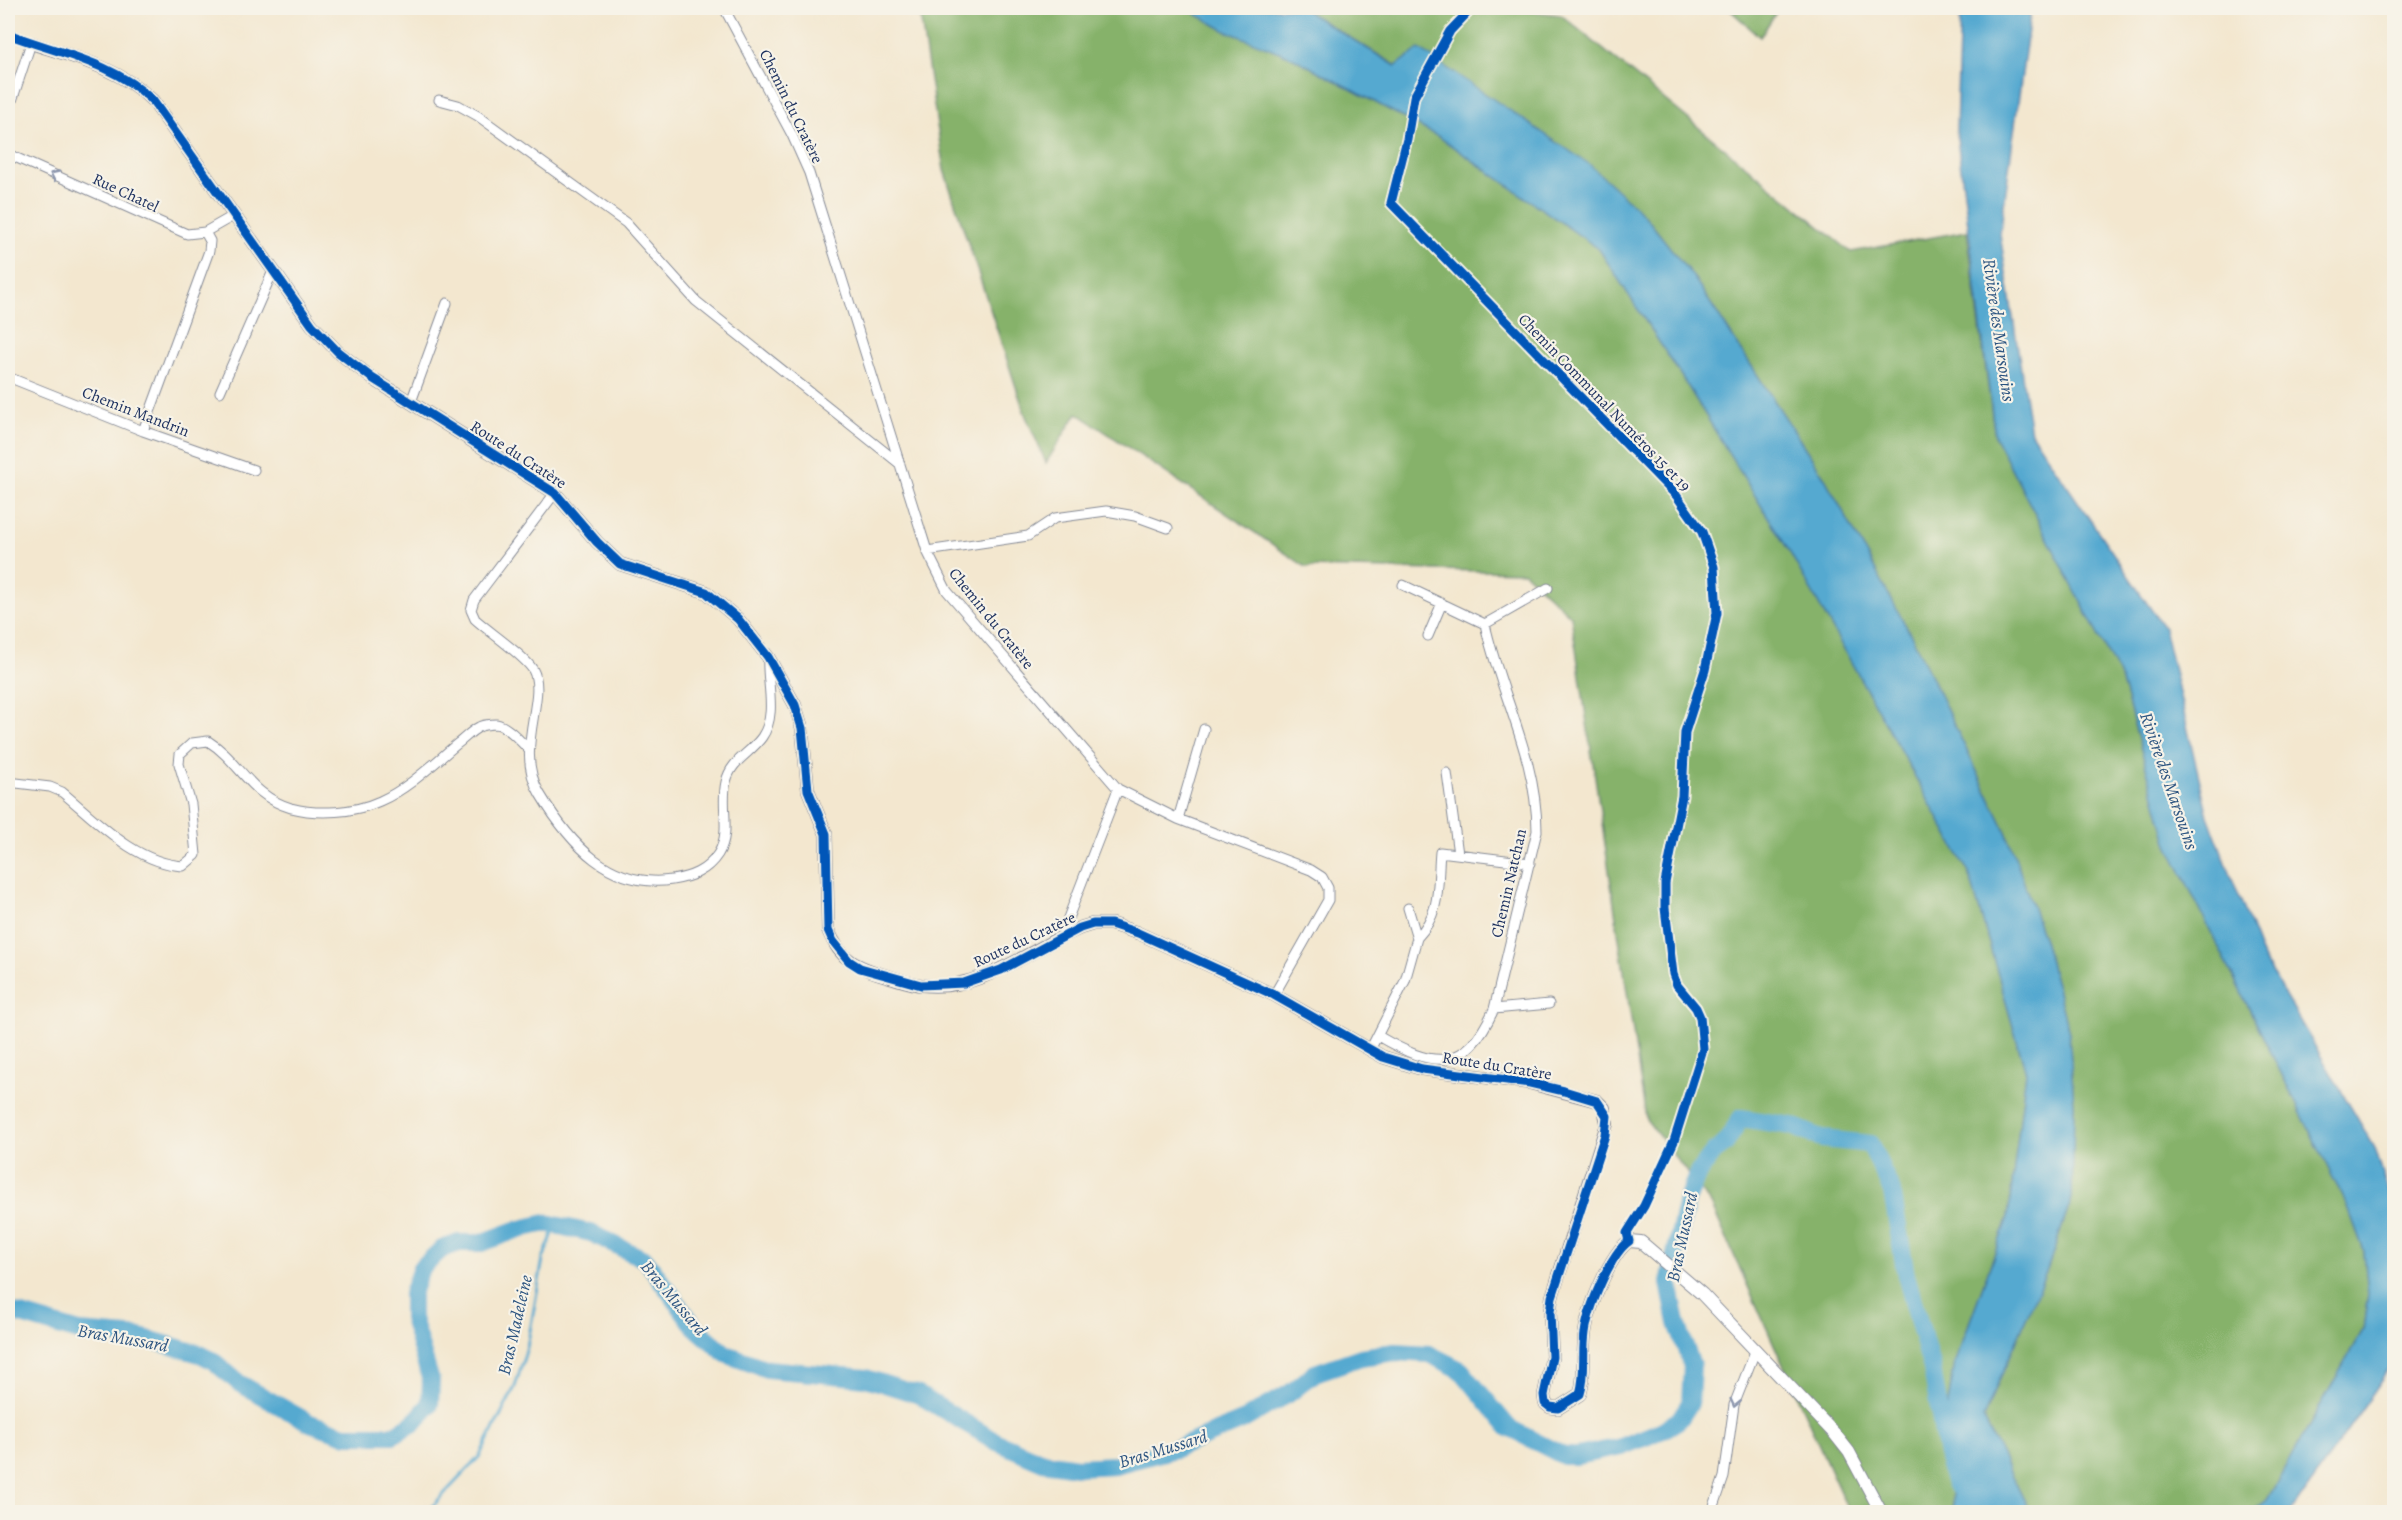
<svg xmlns="http://www.w3.org/2000/svg" width="2402" height="1520" font-family="Alegreya,serif">
<style>
.forest{fill:#86b26a;stroke:#507064;stroke-width:1.5}
.water{fill:#54a9d0;stroke:#386c97;stroke-width:1.5}
.lines{fill:none;stroke-linecap:round;stroke-linejoin:round}
.stream{stroke:#54a9d0;stroke-width:3}
.river{stroke:#54a9d0;stroke-width:18}
.street-casing{stroke:#878b96;stroke-width:11}
.secondary-casing{stroke:#878b96;stroke-width:14}
.street{stroke:#fff;stroke-width:9}
.secondary{stroke:#fff;stroke-width:12}
.cycleway-casing{stroke:#f7f3e8;stroke-width:13}
.cycleway{stroke:#0057b8;stroke-width:9}
.oneway{stroke:#8d97ae}
.labels{text-anchor:middle;stroke-width:4.5;stroke-linejoin:round;paint-order:stroke}
.street-label{font-size:16px;fill:#1b2f5e;stroke:#f7f3e8}
.water-label{font-size:18px;font-style:italic;fill:#2c5480;stroke:#f7f3e8}
</style>
<rect width="100%" height="100%" fill="#f7f3e8"/>
<filter id="ink" filterUnits="userSpaceOnUse"><feTurbulence type="fractalNoise" baseFrequency=".0167" numOctaves="2"/><feDisplacementMap in="SourceGraphic" scale="12" xChannelSelector="R" yChannelSelector="G"/><feConvolveMatrix kernelMatrix="1 2 1 2 8 2 1 2 1" color-interpolation-filters="sRGB"/></filter>
<filter id="wash" filterUnits="userSpaceOnUse"><feTurbulence type="fractalNoise" baseFrequency=".008" numOctaves="4" result="noise"/><feDisplacementMap in="SourceGraphic" scale="24" xChannelSelector="R" yChannelSelector="G"/><feGaussianBlur stdDeviation="1.35" result="paint"/><feColorMatrix in="noise" values="0 0 0 0 0 0 0 0 0 0 0 0 0 0 0 0 0 1.4 0 .05"/><feComposite in="paint" operator="in"/></filter>
<g filter="url(#wash)">
<rect width="100%" height="100%" fill="#f3e7cf"/>
<path class="forest" d="M919 8H1185L1227 31 1292 57 1439 137 1599 249 1689 388 1789 551 1969 873 2026 1072 2008 1217 1955 1362 1945 1422 1954 1512H1849L1711 1204 1646 1119 1571 616 1524 572 1306 567 1077 413 1046 463 1025 414 944 170Z
M1301 8H1501L1561 15 1851 252 1967 231 1995 437 2122 681 2168 845 2349 1210 2364 1251 2368 1294 2363 1330 2267 1500 2252 1512H2030L1983 1418 2047 1270 2072 1198 2074 1105 2069 1033 2044 940 2007 834 1912 637 1824 477 1694 278 1645 216Z
M1728 8H1779L1760 37Z"/>
<path class="water" d="M1185 8H1301L1396 66 1419 49 1589 164 1645 216 1694 278 1824 477 1912 637 2007 834 2044 940 2069 1033 2074 1105 2072 1198 2047 1270 1983 1418 2030 1512H1954L1945 1422 1955 1362 2008 1217 2026 1072 1969 873 1789 551 1689 388 1599 249 1439 137 1292 57 1226 31Z
M1960 8H2031L2000 234 2031 433 2164 628 2208 816 2263 958 2375 1148 2394 1211V1362L2291 1512H2252L2267 1500 2363 1330 2368 1294 2364 1251 2349 1210 2168 845 2122 681 1995 437 1956 130Z"/>
<g class="lines">
<path class="stream" d="M427 1512 479 1457 515 1387 527 1347 543 1259 556 1226"/>
<path class="river" d="M8 1311 79 1332 140 1337 200 1354 212 1360 239 1383 310 1423 345 1435H393L414 1423 430 1404 431 1381 412 1318V1294L421 1268 442 1249 459 1243H481L516 1230 546 1223 591 1233 646 1260 695 1327 726 1354 767 1369 866 1378 919 1395 997 1442 1043 1462 1077 1467 1115 1465 1175 1449 1240 1422 1290 1393 1315 1373 1361 1357 1395 1352 1429 1354 1461 1370 1509 1428 1564 1456H1577L1621 1447 1663 1430 1679 1420 1690 1403 1692 1366 1677 1323 1669 1283 1687 1200 1698 1173 1714 1152 1725 1144 1741 1118 1792 1126 1823 1139 1870 1144 1892 1191 1906 1275 1932 1369 1949 1466 1955 1483 1980 1512"/>
</g>
</g>
<g filter="url(#ink)">
<g class="lines">
<g class="street-casing">
<path id="street" d="M724 8 792 135 809 173 927 551 947 591 1118 789 1178 819 1311 870 1322 877 1328 888V900L1274 995
M1472 8 1450 31 1414 97 1407 139 1391 203 1676 495 1702 532 1714 567 1717 613 1705 670 1685 732 1682 796 1665 883V908L1673 974 1677 985 1696 1008 1700 1017 1703 1049 1674 1141 1644 1206 1627 1233 1629 1241
M8 34 31 43 8 113
M439 100 458 105 478 116 626 223 696 301 900 464
M8 154 187 234 205 232 233 216
M8 377 143 431 254 470
M220 392 273 271
M411 402 447 303
M143 431 209 251 210 241 205 232
M555 493 474 600 471 610 475 619C488 631 525 656 533 670 548 697 513 750 540 794 570 844 610 889 672 880 691 877 707 871 718 854 732 832 720 806 726 782 731 760 750 754 762 737 778 714 766 682 768 657
M927 551 1028 536 1055 518 1106 511 1135 516 1168 528
M1403 585 1485 624
M1428 636 1442 603
M1447 773 1458 854
M8 782 50 787 62 792C97 821 135 863 183 866L196 855 191 804 179 764 180 754 192 743 208 741C240 761 250 796 291 808 318 815 354 813 380 801 409 788 433 764 457 744 464 739 471 731 479 727 482 725 492 724 496 724 508 726 520 741 528 749
M1178 819 1204 729
M1064 935 1063 931 1118 789
M1417 938C1442 912 1437 885 1440 852L1530 863
M1494 1009 1549 1004
M1378 1036C1433 1068 1465 1074 1494 1009L1537 831C1537 757 1500 694 1485 624L1548 588
M1370 1050 1405 981 1417 938 1408 908
M1712 1512 1724 1477 1734 1405 1756 1349"/>
</g>
<g class="secondary-casing">
<path id="secondary" d="M31 43C74 57 120 68 153 101L312 325 338 352 372 378 555 493 597 542 620 564 706 592 738 619 768 657 795 705 802 728 808 790 826 834 828 930C841 961 856 967 887 976 898 979 911 984 922 985 982 992 1029 950 1080 928L1093 924H1111L1138 933 1274 995 1383 1057 1422 1069 1530 1083 1597 1101 1604 1108 1607 1124 1552 1297 1550 1312 1552 1357 1544 1395 1545 1403 1550 1407 1558 1408 1580 1394C1586 1375 1582 1353 1585 1333 1588 1309 1610 1254 1629 1241L1641 1242 1702 1294 1834 1433 1849 1452 1881 1512"/>
</g>
<use href="#street" class="street"/>
<use href="#secondary" class="secondary"/>
<g class="cycleway-casing">
<path id="cycleway" d="M8 34C57 53 114 62 153 101L312 325 338 352 372 378 555 493 597 542 620 564 706 592 738 619 768 657 795 705 802 728 808 790 826 834 828 930 833 941 849 961 860 968 921 985 964 983 1001 970 1080 928 1093 924H1111L1138 933 1274 995 1383 1057 1422 1069 1530 1083 1564 1091 1597 1101 1607 1116 1605 1135 1552 1297 1550 1312 1552 1357 1544 1395 1545 1403 1550 1407 1558 1408 1580 1394C1586 1375 1582 1353 1585 1333 1588 1309 1610 1254 1629 1241L1627 1233 1644 1206 1674 1141 1703 1049 1700 1017 1696 1008 1677 985 1673 974 1665 908V883L1682 796 1685 732 1705 670 1717 613 1714 567 1702 532 1676 495 1391 203 1407 139 1414 97 1450 31 1472 8"/>
</g>
<use href="#cycleway" class="cycleway"/>
</g>
<defs><path id="oneway-chevron" d="M-2-3.5L2.5 0L-2 3.5" fill="none" stroke-width="1.6" stroke-linecap="round" stroke-linejoin="round" transform="scale(1.5)"/></defs>
<g class="oneway">
<use href="#oneway-chevron" transform="translate(54 175) rotate(-155)"/>
<use href="#oneway-chevron" transform="translate(1735 1403) rotate(103)"/>
</g>
</g>
<g class="labels">
<g class="street-label">
<text transform="translate(792 106) rotate(64)" y="6">Chemin du Cratère</text>
<text transform="translate(126 192) rotate(25)" y="6">Rue Chatel</text>
<text transform="translate(1605 402) rotate(46)" y="6">Chemin Communal Numéros 15 et 19</text>
<text transform="translate(136 411) rotate(21)" y="6">Chemin Mandrin</text>
<text transform="translate(519 454) rotate(33)" y="6">Route du Cratère</text>
<text transform="translate(992 618) rotate(51)" y="6">Chemin du Cratère</text>
<text transform="translate(1508 883) rotate(-77)" y="6">Chemin Natchan</text>
<text transform="translate(1024 939) rotate(-25)" y="6">Route du Cratère</text>
<text transform="translate(1497 1065) rotate(9)" y="6">Route du Cratère</text>
</g>
<g class="water-label">
<text transform="translate(1999 330) rotate(82)" y="6">Rivière des Marsouins</text>
<text transform="translate(2169 781) rotate(71)" y="6">Rivière des Marsouins</text>
<text transform="translate(1682 1237) rotate(-78)" y="6">Bras Mussard</text>
<text transform="translate(674 1298) rotate(50)" y="6">Bras Mussard</text>
<text transform="translate(515 1325) rotate(-77)" y="6">Bras Madeleine</text>
<text transform="translate(123 1338) rotate(10)" y="6">Bras Mussard</text>
<text transform="translate(1163 1449) rotate(-17)" y="6">Bras Mussard</text>
</g>
</g>
<rect width="2402" height="1520" fill="none" stroke="#f7f3e8" stroke-width="30"/>
</svg>
